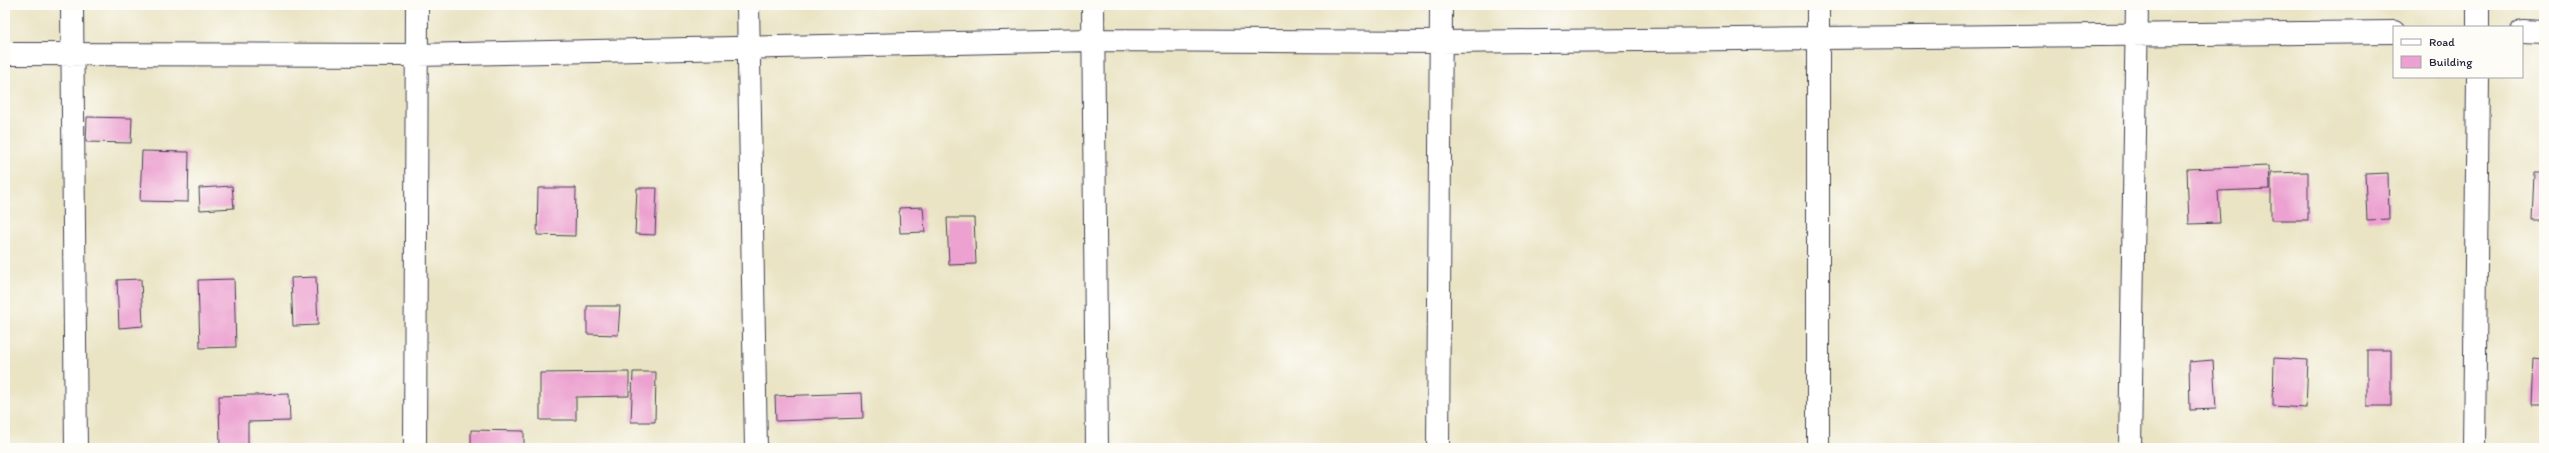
<svg xmlns="http://www.w3.org/2000/svg" width="2549" height="453" font-family="Itim,sans-serif">
<style>
.building{fill:#eca1d0}
.lines{fill:none;stroke-linecap:round;stroke-linejoin:round}
.minor-casing{stroke:#403f50;stroke-width:24}
.minor{stroke:#fff;stroke-width:22}
</style>
<rect width="100%" height="100%" fill="#fdfcf7"/>
<filter id="ink" filterUnits="userSpaceOnUse"><feTurbulence type="fractalNoise" baseFrequency=".025" numOctaves="2"/><feDisplacementMap in="SourceGraphic" scale="8" xChannelSelector="R" yChannelSelector="G"/><feConvolveMatrix kernelMatrix="1 2 1 2 8 2 1 2 1" color-interpolation-filters="sRGB"/></filter>
<filter id="wash" filterUnits="userSpaceOnUse"><feTurbulence type="fractalNoise" baseFrequency=".012" numOctaves="4" result="noise"/><feDisplacementMap in="SourceGraphic" scale="16" xChannelSelector="R" yChannelSelector="G"/><feGaussianBlur stdDeviation="0.9" result="paint"/><feColorMatrix in="noise" values="0 0 0 0 0 0 0 0 0 0 0 0 0 0 0 0 0 1.4 0 .05"/><feComposite in="paint" operator="in"/></filter>
<g filter="url(#wash)">
<rect width="100%" height="100%" fill="#eae4c5"/>
<g id="blocks">
<path class="building" d="M291 5H338V8Z
M87 117 132 118 131 143 86 142Z
M142 151 189 152 188 202 140 201Z
M2269 166 2270 189 2218 191 2220 223 2189 224 2187 169Z
M2308 172V220H2271V173Z
M2388 173 2389 219 2367 220 2365 174Z
M2534 173H2544V220H2532Z
M232 186 234 208 200 210 199 188Z
M538 188H576L575 236 537 235Z
M637 188H657L655 235 635 234Z
M923 207 925 232 900 233 899 208Z
M947 218H974L976 264 949 265Z
M316 277 318 325 293 326 291 278Z
M141 279 143 326 119 328 117 280Z
M234 279 236 347 200 348 198 280Z
M587 306H620L618 335 587 334Z
M2367 350H2391V406H2367Z
M2274 358 2308 360 2306 408 2273 406Z
M2534 358 2544 359V406H2532Z
M2213 360 2216 409 2190 410 2189 362Z
M629 372V396L576 397V420H540V373Z
M633 372H656L655 422H631Z
M862 393 863 418 776 421 775 396Z
M289 394 290 421 248 422V448H220L219 396Z
M471 430 524 431V448H471Z"/>
</g>
</g>
<g filter="url(#ink)">
<use href="#blocks" fill-opacity="0" stroke="#403f50" stroke-width="1"/>
<g class="lines">
<g class="minor-casing">
<path id="minor" d="M72 5 76 448
M748 5 756 448
M1093 5 1097 448
M2478 5V27
M2522 31 2544 32
M5 54 418 55 1093 40 1441 42 2394 32
M415 448 417 5
M1438 448 1441 5
M1818 448V5
M2130 448 2137 5
M2474 448 2478 77"/>
</g>
<use href="#minor" class="minor"/>
</g>
</g>
<rect width="2549" height="453" fill="none" stroke="#fdfcf7" stroke-width="20"/>
<rect x="2393" y="26" width="130" height="52" fill="#fdfcf7" stroke="#a5a5ac"/>
<rect x="2401" y="39" width="20" height="6" fill="#ffffff" stroke="#a5a5ac"/>
<text x="2429" y="46" font-size="12" fill="#22223b">Road</text>
<rect x="2401" y="56" width="20" height="12" fill="#eca1d0" stroke="#a5a5ac"/>
<text x="2429" y="66" font-size="12" fill="#22223b">Building</text>
</svg>
